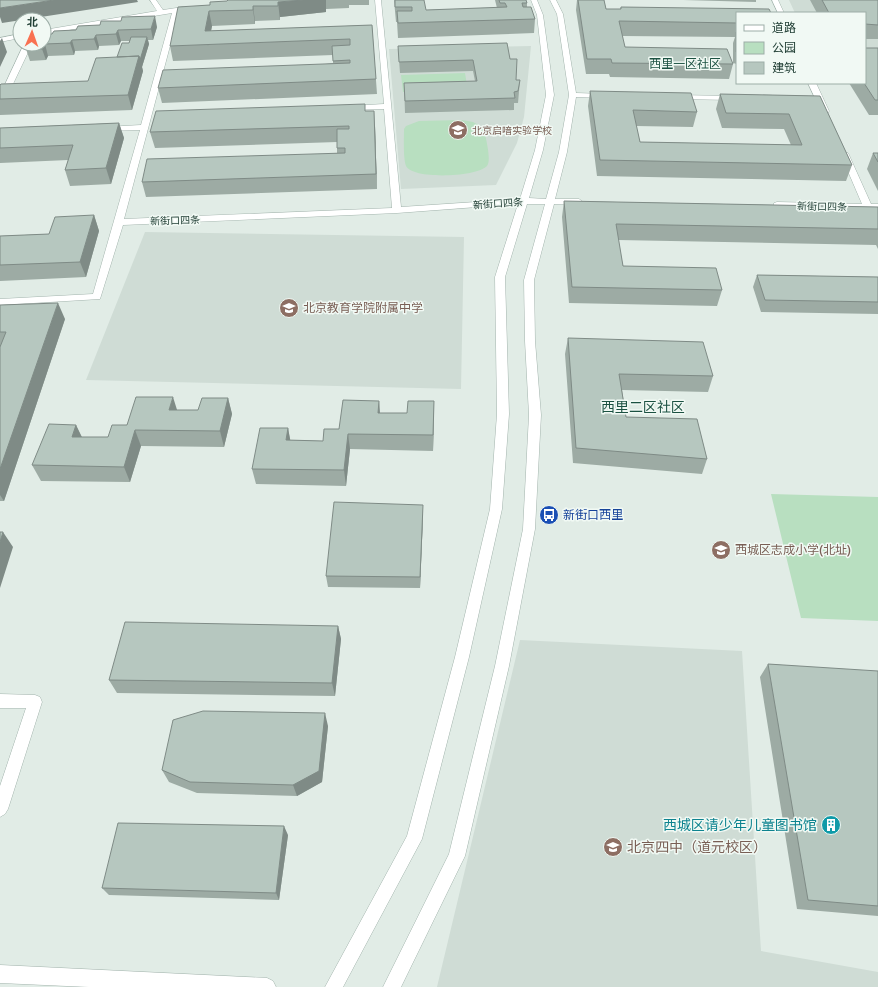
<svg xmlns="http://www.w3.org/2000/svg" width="878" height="987" font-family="Signika,'Noto Sans SC',sans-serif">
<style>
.built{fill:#cfdcd5}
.green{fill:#b8dfc0}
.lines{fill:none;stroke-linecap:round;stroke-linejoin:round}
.minor-casing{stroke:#a3b4ad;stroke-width:1}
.minor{fill:#fff;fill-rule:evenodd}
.wall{fill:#9daba4}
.shaded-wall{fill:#7f8b86}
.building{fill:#b6c7bf;stroke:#7f8b86}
.labels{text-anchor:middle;stroke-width:3;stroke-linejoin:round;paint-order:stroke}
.far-education-label{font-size:10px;fill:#785e54;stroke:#f1f9f4;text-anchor:start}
.far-street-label{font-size:10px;fill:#203e34;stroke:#f1f9f4}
.far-quarter-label{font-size:12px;fill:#1b5141;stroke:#f1f9f4}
.education-label{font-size:12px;fill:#785e54;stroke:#f1f9f4;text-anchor:start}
.transit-label{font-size:12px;fill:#164399;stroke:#f1f9f4;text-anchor:start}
.quarter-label{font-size:14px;fill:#1b5141;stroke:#f1f9f4}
.near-culture-label{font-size:14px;fill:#0d838f;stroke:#f1f9f4;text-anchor:end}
.near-education-label{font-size:14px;fill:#785e54;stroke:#f1f9f4;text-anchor:start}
</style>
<rect width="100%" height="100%" fill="#e1ece6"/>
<path class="built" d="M789 0H878V49H865V13H795Z
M531 46 524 117 517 143 496 185 401 189 389 49Z
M145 232 464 237 461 389 86 380Z
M520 640 742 651 761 951 878 972V987H437Z"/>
<path class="green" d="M465 73 468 91 403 92 401 75Z
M462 120 473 122 484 128C485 136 492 160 487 166 477 177 413 180 406 166 403 158 404 138 404 129L406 126 419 121Z
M771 494 878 497V621L801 618Z"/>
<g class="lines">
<g class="minor-casing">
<path id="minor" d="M150 0H156L163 10 183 7 186 9 179 12 124 219 392 208 384 109 350 110 346 108 350 106 384 104 375 0H381L401 207 520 199 535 150 546 95 537 15 531 0H537L543 15 554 95 543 150 529 198 546 199 559 152 569 95 557 14 550 0H556L563 14 576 93 604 94 608 96 604 98 576 97 567 152 555 199H579L583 202 579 205 554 204 534 280 535 341 541 415 535 529 509 666 465 856 401 987H383L449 854 495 666 523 529 529 415 525 341 524 280 545 204H527L505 277 509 414 502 509 469 657 422 839 343 987H325L407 836 455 657 490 509 497 414 495 277 518 204 397 213 123 225 100 299 0 305V299L93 294 140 130 105 131 101 129 105 127 141 125 172 13 44 34V30L157 11Z
M772 0H778L784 13H778Z
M20 34V38L0 42V38Z
M24 44H32L4 103 0 105V95Z
M808 83H816L829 111 828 113 821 111Z
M673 95 734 96 738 98 734 100 676 99H673Z
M842 153H848L849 155 871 204H878V210L774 207V203L777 202 862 204 841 155Z
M0 694 35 695 40 697 42 702 8 809 5 814 0 817V786L26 708H0Z
M0 965 267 978 273 981 276 987H89L0 983Z"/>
</g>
<use href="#minor" class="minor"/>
</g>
<path class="wall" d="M228 0H369V5H349V8L326 9V12L280 17V20L255 21V24L212 26 211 31 372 25 377 94 162 103 158 88 333 63V55L173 61 170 46 210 5 227 1Z
M394 0 426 10 497 8 495 0H526L527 3V7L535 19 534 33 398 38 397 22H396Z
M577 0H604L606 9H620L621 7 737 13V64L733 63V43L735 37 622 36 625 47 733 64 729 79 610 77 609 74H586L576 10Z
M683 0H756V2Z
M810 0H878V39H865V13H817Z
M157 27 153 40H148L149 44 142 67 143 71 132 110 0 115V85L88 81 117 57 129 43 130 41H121L119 45 99 46 98 50 75 51 74 55 48 56 46 60 30 61 26 49 27 48 26 44H44L52 34Z
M398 46 510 59 516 80H520L518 103H514V110L405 113 404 83 475 81 473 71 400 73Z
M878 48V115H869L849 83H865Z
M590 91 697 112 693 127 636 126 640 142 791 145 784 129 722 128 716 109 720 94 820 96 852 165 846 181 597 176 588 106Z
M365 104V111L375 126 377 189 146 197 142 182 337 153V142L155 148 150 132Z
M119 123 124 138 111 184 70 186 65 170 68 160 0 163V128Z
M873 153H878V191L867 169Z
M564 201 878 207V249L876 245 618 240 623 266 722 290 717 306 569 303 562 217Z
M94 215 99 231 86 277 0 281V236L49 234Z
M757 275 878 277V314L761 312 753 287Z
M0 305 65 319 4 501H0Z
M568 338 713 376 708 392 622 390 626 417 707 459 702 474 573 463 565 354Z
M228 398 232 414 224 447 141 446 130 482 41 481 32 465 76 425 82 437H108L127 425 177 410H198Z
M379 401 380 413H407L434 401 433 451 350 449 346 486 256 484 252 469 288 428 290 440 323 441Z
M423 516 420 588 328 587 326 576Z
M338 626 341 639 335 696 117 693 109 680Z
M768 664 878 672V916L797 909 760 677Z
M328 726 322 782 297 796 197 793 169 782 162 770Z
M288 835 279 900 109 895 102 888Z"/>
<path class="shaded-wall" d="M54 0H137L138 2 2 23 0 17V8Z
M304 0H326V12L280 17V20L278 2Z
M253 6 255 21V24L253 10Z
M209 11 212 26 208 46 205 31Z
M155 16 157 27 153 40 151 29Z
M118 30 121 41 119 45 116 34Z
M96 35 99 46 98 50 94 39Z
M147 37 149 44 142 67 143 71 132 110 128 95 139 56Z
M2 38 7 52 0 67V41Z
M72 40 75 51 74 55 70 43Z
M45 44 48 56 46 60 42 49Z
M374 111 375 126 377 189 376 174Z
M119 123 124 138 111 184 106 168Z
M94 215 99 231 86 277 80 262Z
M58 303 65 319 4 501 0 495V469Z
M173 397 178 413 169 410Z
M228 398 232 414 224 447 220 431Z
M379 401 380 416 378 413Z
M434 401V417L433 451V435Z
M76 425 83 440 72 437Z
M288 428 291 444 286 440Z
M135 430 141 446 130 482 124 467Z
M348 434 350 449 346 486 344 470Z
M423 505V516L420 588V577Z
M3 532 13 547 0 588V542Z
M338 626 341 639 335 696 332 683Z
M325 713 328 726 322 782 297 796 293 785Z
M284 826 288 835 279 900 276 893Z"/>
<path class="building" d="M0 0H54L0 8Z
M228 0H304L278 2V6H253V10L209 11 205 31 372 25 376 79 158 88 163 70 350 63V60L333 61 332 46 350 45V39L170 46 178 7 210 5V2L227 1Z
M395 0H424L426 10 507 7 505 3H500L499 0H526L527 3H522L523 7H531L535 19 398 23 397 11H412V7H395Z
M578 0H604L606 9H621V7L769 9 771 13H737V23L619 21 625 47 727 49 733 64 612 63 611 59H587Z
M822 0H878V25L865 24V13H829Z
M155 16 151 29 118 30 116 34 96 35 94 39 72 40 70 43 45 44 42 49H26L29 44H44V35L52 34 54 31 76 30 78 26 100 25 101 21H121L122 17Z
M736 32H737V52H736Z
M131 37H147L140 60 139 56 117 57 122 43H129Z
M507 43 510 59H517L516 80H520L518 91 514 92 515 98 405 101 404 83 477 81 473 60 399 62 398 46Z
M865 48H878V100H875L864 83H865Z
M139 56 128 95 0 99V85L1 84 88 81 96 58Z
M590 91 691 93 697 112 633 110 640 142 802 145 789 114 726 113 720 94 820 96 852 165 600 160Z
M365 104V111H374L376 174 142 182 147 159 345 153V148H337V129H349V126L150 132 156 111Z
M119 123 106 168 65 170 73 145 0 148V128Z
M873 153H878V162Z
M564 201 878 207V229L616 224 623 266 716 268 722 290 572 287Z
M94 215 80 262 0 265V236L49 234 55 217Z
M757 275 878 277V302L765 300Z
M58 303 0 469V347L6 332H0V305Z
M568 338 703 342 713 376 619 374 626 417 697 419 707 459 576 448Z
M136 397H173L169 410H198L202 398H228L220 431 135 430 124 467 32 465 49 424 76 425 72 437H108L112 425H127Z
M343 400 379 401 378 413H407L408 401H434L433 435 348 434 344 470 252 469 260 428H288L286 440 323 441 324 429H339Z
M334 502 423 505 420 577 326 576Z
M0 532H3L0 542Z
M125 622 338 626 332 683 109 680Z
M768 664 878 671V906L808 900Z
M203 711 325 713 319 771 293 785 190 782 162 770 173 720Z
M118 823 284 826 276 893 102 888Z"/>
<defs>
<g id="school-disc" transform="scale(1)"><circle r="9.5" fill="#8d6e63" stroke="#f1f9f4"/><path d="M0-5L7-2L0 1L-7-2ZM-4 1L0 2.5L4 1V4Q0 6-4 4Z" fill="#fff"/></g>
<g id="bus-disc" transform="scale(1)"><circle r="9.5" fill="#1a4fb4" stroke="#f1f9f4"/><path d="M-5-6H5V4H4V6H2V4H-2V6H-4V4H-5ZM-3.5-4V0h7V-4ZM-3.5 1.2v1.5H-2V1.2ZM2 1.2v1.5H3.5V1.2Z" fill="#fff"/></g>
<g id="building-disc" transform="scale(1)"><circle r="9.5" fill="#0f9aa8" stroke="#f1f9f4"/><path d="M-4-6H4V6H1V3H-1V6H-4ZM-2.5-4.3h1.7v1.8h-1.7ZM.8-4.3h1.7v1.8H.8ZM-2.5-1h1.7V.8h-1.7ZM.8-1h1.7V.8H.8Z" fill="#fff"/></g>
</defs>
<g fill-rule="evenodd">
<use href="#school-disc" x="458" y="130"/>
<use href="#school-disc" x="289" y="308"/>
<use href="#bus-disc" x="549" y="515"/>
<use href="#school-disc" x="721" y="550"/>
<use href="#building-disc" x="831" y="825"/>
<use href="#school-disc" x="613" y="847"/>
</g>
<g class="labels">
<g class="far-education-label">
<text x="472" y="134">北京启喑实验学校</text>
</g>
<g class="far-street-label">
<text transform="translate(498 203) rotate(-4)" y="4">新街口四条</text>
<text transform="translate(822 206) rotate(1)" y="4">新街口四条</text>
<text transform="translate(175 220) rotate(-2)" y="4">新街口四条</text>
</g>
<g class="far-quarter-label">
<text x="685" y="68">西里一区社区</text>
</g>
<g class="education-label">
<text x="303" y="312">北京教育学院附属中学</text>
<text x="735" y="554">西城区志成小学(北址)</text>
</g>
<g class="transit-label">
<text x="563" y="519">新街口西里</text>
</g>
<g class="quarter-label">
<text x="643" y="412">西里二区社区</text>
</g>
<g class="near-culture-label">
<text x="817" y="830">西城区请少年儿童图书馆</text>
</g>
<g class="near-education-label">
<text x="627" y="852">北京四中（道元校区）</text>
</g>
</g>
<rect x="736" y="12" width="130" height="72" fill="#f1f9f4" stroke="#9daea7"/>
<rect x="744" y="25" width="20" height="6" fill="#ffffff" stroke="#9daea7"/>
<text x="772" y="32" font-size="12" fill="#203e34">道路</text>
<rect x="744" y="42" width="20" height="12" fill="#b8dfc0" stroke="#9daea7"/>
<text x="772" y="52" font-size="12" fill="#203e34">公园</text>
<rect x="744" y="62" width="20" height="12" fill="#b6c7bf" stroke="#9daea7"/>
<text x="772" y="72" font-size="12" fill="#203e34">建筑</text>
<g transform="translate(32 32) rotate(2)"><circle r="19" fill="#f1f9f4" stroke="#9daea7"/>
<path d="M0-3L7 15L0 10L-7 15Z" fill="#f97151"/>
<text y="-6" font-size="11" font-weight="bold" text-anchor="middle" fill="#203e34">北</text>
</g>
</svg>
